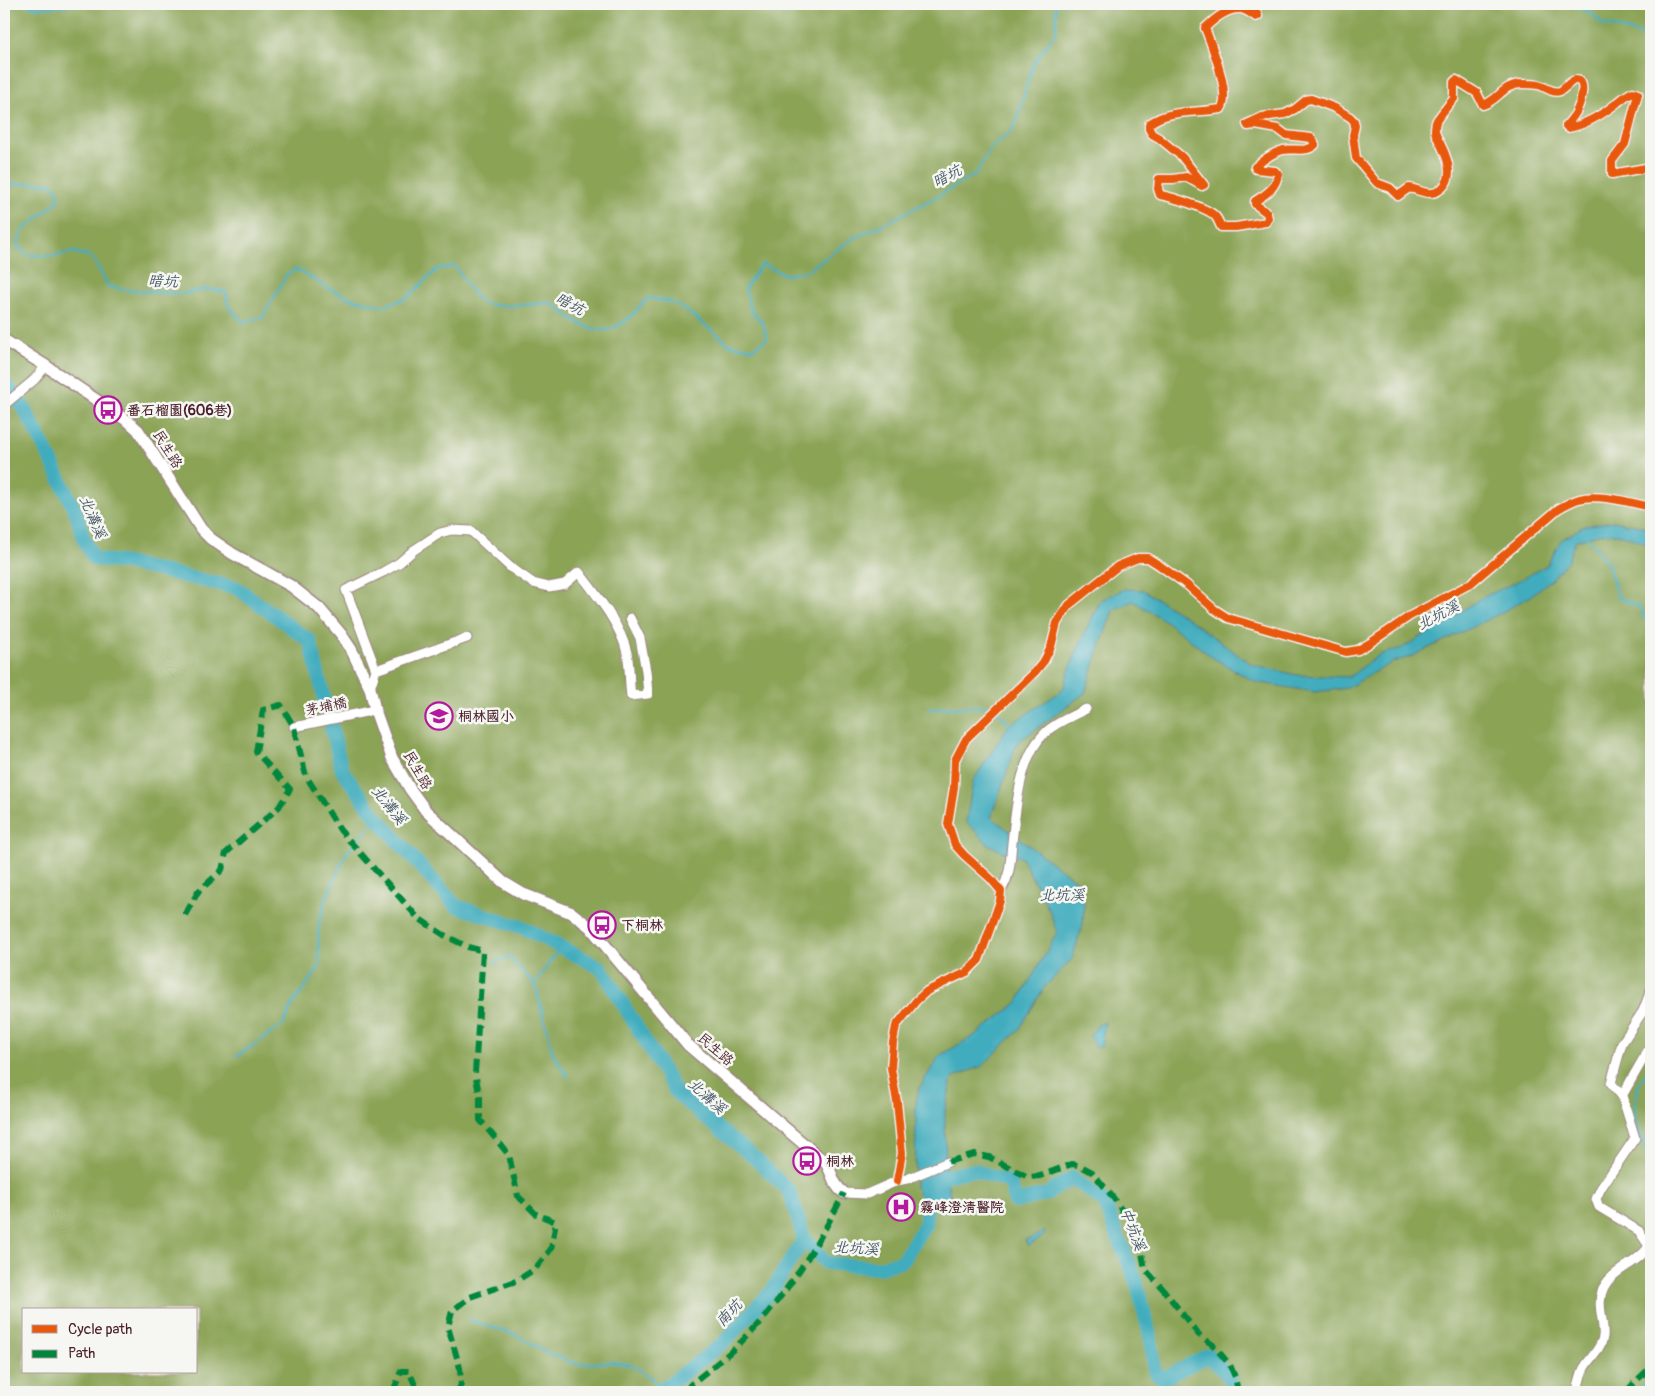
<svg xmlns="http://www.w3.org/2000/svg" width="1655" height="1396" font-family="Pangolin,'LXGW WenKai TC',sans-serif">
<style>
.forest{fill:#8aa354;stroke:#6a6140;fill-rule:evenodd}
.water{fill:#3facbd;stroke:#446674}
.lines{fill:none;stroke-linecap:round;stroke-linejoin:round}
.stream{stroke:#3facbd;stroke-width:2.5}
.river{stroke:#3facbd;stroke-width:14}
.minor-casing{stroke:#9e8481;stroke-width:11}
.tertiary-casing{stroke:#9e8481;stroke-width:14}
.minor{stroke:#fff;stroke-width:9}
.tertiary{stroke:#fff;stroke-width:11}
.quiet{stroke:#00873e;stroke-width:6;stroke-dasharray:12 6;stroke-linecap:butt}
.cycleway-casing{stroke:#f6f6f2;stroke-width:11}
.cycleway{stroke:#e8590c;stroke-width:8}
.labels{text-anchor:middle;stroke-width:5;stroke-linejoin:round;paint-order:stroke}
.poi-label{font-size:14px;font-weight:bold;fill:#4a1f2b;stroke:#f6f6f2;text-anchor:start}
.street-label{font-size:14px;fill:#4a1f2b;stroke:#f6f6f2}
.water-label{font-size:15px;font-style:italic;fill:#465765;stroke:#f6f6f2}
</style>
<rect width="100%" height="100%" fill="#f6f6f2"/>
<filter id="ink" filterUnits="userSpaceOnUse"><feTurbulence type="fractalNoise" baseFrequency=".02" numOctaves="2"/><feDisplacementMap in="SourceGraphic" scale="10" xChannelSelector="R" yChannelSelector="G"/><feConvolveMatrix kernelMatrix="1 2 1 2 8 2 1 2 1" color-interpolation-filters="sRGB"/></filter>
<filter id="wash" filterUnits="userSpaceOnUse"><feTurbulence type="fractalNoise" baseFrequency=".0096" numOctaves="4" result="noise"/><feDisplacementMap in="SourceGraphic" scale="20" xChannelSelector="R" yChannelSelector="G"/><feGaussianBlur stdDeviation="1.12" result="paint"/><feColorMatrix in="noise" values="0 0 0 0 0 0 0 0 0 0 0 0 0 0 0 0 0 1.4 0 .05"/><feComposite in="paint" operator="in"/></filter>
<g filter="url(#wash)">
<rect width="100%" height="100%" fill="#f3e9d7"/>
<path class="forest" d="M4 4H1651V1392H4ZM24 1310H196V1372H24Z"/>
<path class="water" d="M1613 521 1651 528V546C1620 533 1608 528 1575 541L1568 560 1552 579 1529 597 1497 615 1410 657 1393 662 1347 688 1315 692 1255 682 1213 658 1167 622 1133 601 1113 610 1097 655 1085 693 1017 743 991 817 1079 883 1084 902 1083 924 1072 959 1044 988 1019 1030 982 1066 952 1078 945 1111 946 1176 952 1203 927 1207 915 1187 916 1103 919 1089 939 1056 974 1036 1017 1003 1057 933 1050 912 1022 858 1001 851 988 844 966 822 973 781 1008 726 1063 690 1068 673 1087 628 1101 600 1124 589 1143 590 1189 619 1251 664 1296 675 1349 677 1379 655 1402 648 1443 624 1479 599 1514 583 1547 565 1561 540 1584 526Z
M1105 1022 1101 1047H1095L1090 1036 1097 1026Z
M1044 1231 1045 1235 1028 1246 1025 1240 1032 1238Z"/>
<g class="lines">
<path class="stream" d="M24 4 39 8 92 4
M1570 4 1592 14 1602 24 1651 37
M4 181 12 184 50 183 58 191V201L23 230 17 245 27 255 51 256 74 252 90 256 95 262 108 286 126 290 183 294 206 289 226 292 229 308 244 322 263 317 287 274 296 269 328 288 352 299 384 306 407 298 437 269 455 266C463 277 469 291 479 300 492 311 533 303 551 303 567 316 594 338 616 327 629 321 638 308 648 298L672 302 691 314 729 344 752 349 767 339 763 323 751 311 745 288 762 264 786 275 807 271 852 239 884 224 938 196 976 174 992 146 1011 132 1016 123 1033 64 1056 32V4
M1585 534 1608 564 1618 597 1639 607 1647 623 1651 626
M928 709 983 706 1001 715 1012 727
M560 947 535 984 553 1054 568 1077
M495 963 508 956 534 984
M237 1056 283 1025 293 1003 319 968 318 930 325 901 346 854 377 818
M1651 1068 1639 1082 1634 1112 1648 1158 1651 1177
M470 1320 516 1335 550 1354 577 1364 611 1362 633 1365 664 1388"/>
<path class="river" d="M4 382 24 408 52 462 76 513 84 540 94 559 126 563 237 588 310 641 342 770 377 818 456 906 524 928 601 968 678 1095 757 1160 790 1192 804 1239 826 1263 878 1268 902 1261 926 1223V1188
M931 1186 946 1176 974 1170 1011 1183 1015 1202 1047 1194 1072 1178 1104 1202 1136 1281 1151 1339 1155 1372 1163 1379 1208 1355 1230 1378V1392
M659 1392 722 1344 771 1292 804 1239
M1644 1392 1651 1385"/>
</g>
</g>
<g filter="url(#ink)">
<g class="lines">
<g class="minor-casing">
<path id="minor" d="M1253 4 1258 16 1256 17C1252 14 1246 10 1241 9 1227 8 1214 19 1205 28 1211 44 1232 95 1221 109 1198 113 1168 109 1149 124V129L1152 134 1159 138 1182 157 1204 185 1202 186 1186 177 1173 179H1159L1158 189 1160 195C1172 197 1208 208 1215 216 1218 219 1219 223 1221 227H1236L1266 222 1268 218 1267 213 1255 204V201C1266 194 1276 189 1278 174L1275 171 1256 169 1255 167C1264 159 1272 153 1283 150 1294 148 1307 153 1315 145L1314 142 1311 138 1286 135 1278 129 1255 125 1248 126 1247 124 1262 117 1285 114 1295 109 1306 100 1311 99 1335 108 1350 117 1354 121 1355 126 1353 135 1356 158 1377 183 1390 188 1398 196 1409 188C1416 189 1425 194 1432 193 1436 193 1442 189 1444 186 1454 175 1447 157 1441 145 1439 140 1436 137 1435 131 1435 128 1435 123 1437 120 1439 117 1451 101 1454 99V82L1456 80 1477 93 1483 105C1499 100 1503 84 1522 84 1527 84 1533 84 1538 85 1545 86 1552 94 1560 91 1565 89 1570 80 1576 80 1588 80 1580 104 1577 110 1575 116 1569 121 1566 126L1568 128C1585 125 1603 114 1617 103 1622 99 1626 95 1633 92L1638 94 1625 144 1612 161V174L1651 167
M4 405 34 380 46 366
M376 670 467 638
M370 688 376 670 346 590 383 572 399 563 414 550 440 533 452 530 471 531 510 567 533 583 549 587 565 584 579 572C596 594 621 625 627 653 630 667 629 682 631 696L648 694 646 671 640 638 630 618
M294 727 375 710
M1001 891C1011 874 1010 862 1012 843 1016 809 1019 756 1046 732 1056 722 1073 716 1086 709
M1622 1096 1651 1045
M897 1181 902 1153 897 1102 891 1068 893 1042 896 1026 916 1001 927 991 967 972 979 960 1000 901 1001 891 990 878 964 855 955 845 948 824 954 787 955 760 966 739 1035 672 1044 661 1051 647 1057 623 1069 605 1118 566 1138 558H1148L1159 565 1187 585 1214 609 1228 618 1346 652 1358 650 1370 643 1410 616 1470 584 1558 509C1565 505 1572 501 1579 499 1598 493 1632 503 1651 507
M844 1193 867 1194 897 1181 907 1179 948 1162
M1576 1392C1579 1385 1580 1377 1583 1370 1588 1359 1601 1350 1603 1337 1605 1320 1595 1304 1604 1287 1613 1269 1638 1264 1649 1246L1639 1231 1599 1207 1596 1199 1601 1188 1635 1138 1622 1096 1611 1083 1622 1043 1643 1011 1651 990"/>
</g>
<g class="tertiary-casing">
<path id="tertiary" d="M4 340 46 366 129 422 138 430 201 529 211 539 233 554 291 586 319 608 341 634 351 649 370 688 375 710 392 758 410 789 426 811 503 882 523 894 572 913 590 927 688 1045 826 1163C833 1174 832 1184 844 1193"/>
</g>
<use href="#minor" class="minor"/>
<use href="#tertiary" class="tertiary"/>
<path class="quiet" d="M185 915 198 892 222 870 226 853 279 807 290 789 256 752 263 710 281 705 294 727 306 776 340 830 418 918 444 935 468 947 483 951 475 1073 480 1098V1120L509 1155 518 1196 536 1214 556 1222 551 1249 535 1269 516 1281 470 1297 452 1311 448 1327 460 1368 461 1384 458 1392
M948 1162 974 1154 989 1157 1028 1177 1040 1176 1072 1164 1081 1166 1092 1172 1112 1196 1130 1222 1142 1253 1145 1269 1163 1289 1198 1334 1213 1345 1230 1365 1235 1377 1238 1392
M393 1392 401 1371H409L418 1392
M686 1392 690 1385C708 1370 729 1355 745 1338 786 1296 818 1245 844 1193
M1425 1392C1432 1388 1436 1388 1443 1392
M1626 1392 1636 1381 1651 1367"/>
<g class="cycleway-casing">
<path id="cycleway" d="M1253 4 1258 16 1256 17C1252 14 1246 10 1241 9 1227 8 1214 19 1205 28 1211 44 1232 95 1221 109 1198 113 1168 109 1149 124V129L1152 134 1159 138 1182 157 1204 185 1202 186 1186 177 1173 179H1159L1158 189 1160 195C1172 197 1208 208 1215 216 1218 219 1219 223 1221 227H1236L1266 222 1268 218 1267 213 1255 204V201C1266 194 1276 189 1278 174L1275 171 1256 169 1255 167C1264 159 1272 153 1283 150 1294 148 1307 153 1315 145L1314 142 1311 138 1286 135 1278 129 1255 125 1248 126 1247 124 1262 117 1285 114 1295 109 1306 100 1311 99 1335 108 1350 117 1354 121 1355 126 1353 135 1356 158 1377 183 1390 188 1398 196 1409 188C1416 189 1425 194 1432 193 1436 193 1442 189 1444 186 1454 175 1447 157 1441 145 1439 140 1436 137 1435 131 1435 128 1435 123 1437 120 1439 117 1451 101 1454 99V82L1456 80 1477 93 1483 105C1499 100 1503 84 1522 84 1527 84 1533 84 1538 85 1545 86 1552 94 1560 91 1565 89 1570 80 1576 80 1588 80 1580 104 1577 110 1575 116 1569 121 1566 126L1568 128C1585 125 1603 114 1617 103 1622 99 1626 95 1633 92L1638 94 1625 144 1612 161V174L1651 167
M897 1181 902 1153 897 1102 891 1068 893 1042 896 1026 916 1001 927 991 967 972 979 960 1000 901 1001 891 990 878 964 855 955 845 948 824 954 787 955 760 966 739 1035 672 1044 661 1051 647 1057 623 1069 605 1118 566 1138 558H1148L1159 565 1187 585 1214 609 1228 618 1346 652 1358 650 1370 643 1410 616 1470 584 1558 509C1565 505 1572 501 1579 499 1598 493 1632 503 1651 507"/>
</g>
<use href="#cycleway" class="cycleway"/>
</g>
</g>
<defs>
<g id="bus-ring" transform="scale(1.4375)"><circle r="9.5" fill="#f6f6f2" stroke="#b5179e" stroke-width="1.5"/><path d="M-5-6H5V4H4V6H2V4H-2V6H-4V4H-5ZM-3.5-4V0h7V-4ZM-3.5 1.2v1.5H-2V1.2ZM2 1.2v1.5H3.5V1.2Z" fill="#b5179e"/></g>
<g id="school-ring" transform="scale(1.4375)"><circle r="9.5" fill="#f6f6f2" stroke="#b5179e" stroke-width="1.5"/><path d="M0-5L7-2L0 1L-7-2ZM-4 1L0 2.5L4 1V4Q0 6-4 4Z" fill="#b5179e"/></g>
<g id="hospital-ring" transform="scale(1.4375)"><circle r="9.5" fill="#f6f6f2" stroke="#b5179e" stroke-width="1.5"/><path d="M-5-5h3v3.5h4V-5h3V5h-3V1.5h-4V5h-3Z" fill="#b5179e"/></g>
</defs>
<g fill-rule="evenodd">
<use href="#bus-ring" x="108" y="410"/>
<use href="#school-ring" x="439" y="716"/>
<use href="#bus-ring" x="602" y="925"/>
<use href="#bus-ring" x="807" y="1161"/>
<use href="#hospital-ring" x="901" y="1207"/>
</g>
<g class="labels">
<g class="poi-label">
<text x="127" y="415">番石榴園(606巷)</text>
<text x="458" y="721">桐林國小</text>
<text x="621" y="930">下桐林</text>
<text x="826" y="1166">桐林</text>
<text x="920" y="1212">霧峰澄清醫院</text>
</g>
<g class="street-label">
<text transform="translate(168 449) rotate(58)" y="5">民生路</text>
<text transform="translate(326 706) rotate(-12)" y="5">茅埔橋</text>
<text transform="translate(418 770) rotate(60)" y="5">民生路</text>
<text transform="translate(716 1049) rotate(41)" y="5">民生路</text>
</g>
<g class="water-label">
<text transform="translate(947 176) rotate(-28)" y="5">暗坑</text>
<text transform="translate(163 281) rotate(3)" y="5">暗坑</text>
<text transform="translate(570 304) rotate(28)" y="5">暗坑</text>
<text transform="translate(93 517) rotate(67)" y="5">北溝溪</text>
<text transform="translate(1438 615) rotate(-28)" y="5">北坑溪</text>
<text transform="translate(389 805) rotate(51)" y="5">北溝溪</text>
<text x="1062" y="900">北坑溪</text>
<text transform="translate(707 1096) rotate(42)" y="5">北溝溪</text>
<text transform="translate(1133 1229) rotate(69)" y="5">中坑溪</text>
<text transform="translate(856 1248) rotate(3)" y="5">北坑溪</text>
<text transform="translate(729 1313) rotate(-46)" y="5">南坑</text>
</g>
</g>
<rect width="1655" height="1396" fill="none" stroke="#f6f6f2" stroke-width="20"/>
<rect x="22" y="1308" width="175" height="65" fill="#f6f6f2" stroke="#b1a0a2"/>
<rect x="32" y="1325" width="25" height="8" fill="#e8590c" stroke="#b1a0a2"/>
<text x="68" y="1334" font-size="15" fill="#4a1f2b">Cycle path</text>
<rect x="32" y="1350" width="25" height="8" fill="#00873e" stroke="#b1a0a2"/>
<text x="68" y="1358" font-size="15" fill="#4a1f2b">Path</text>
</svg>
